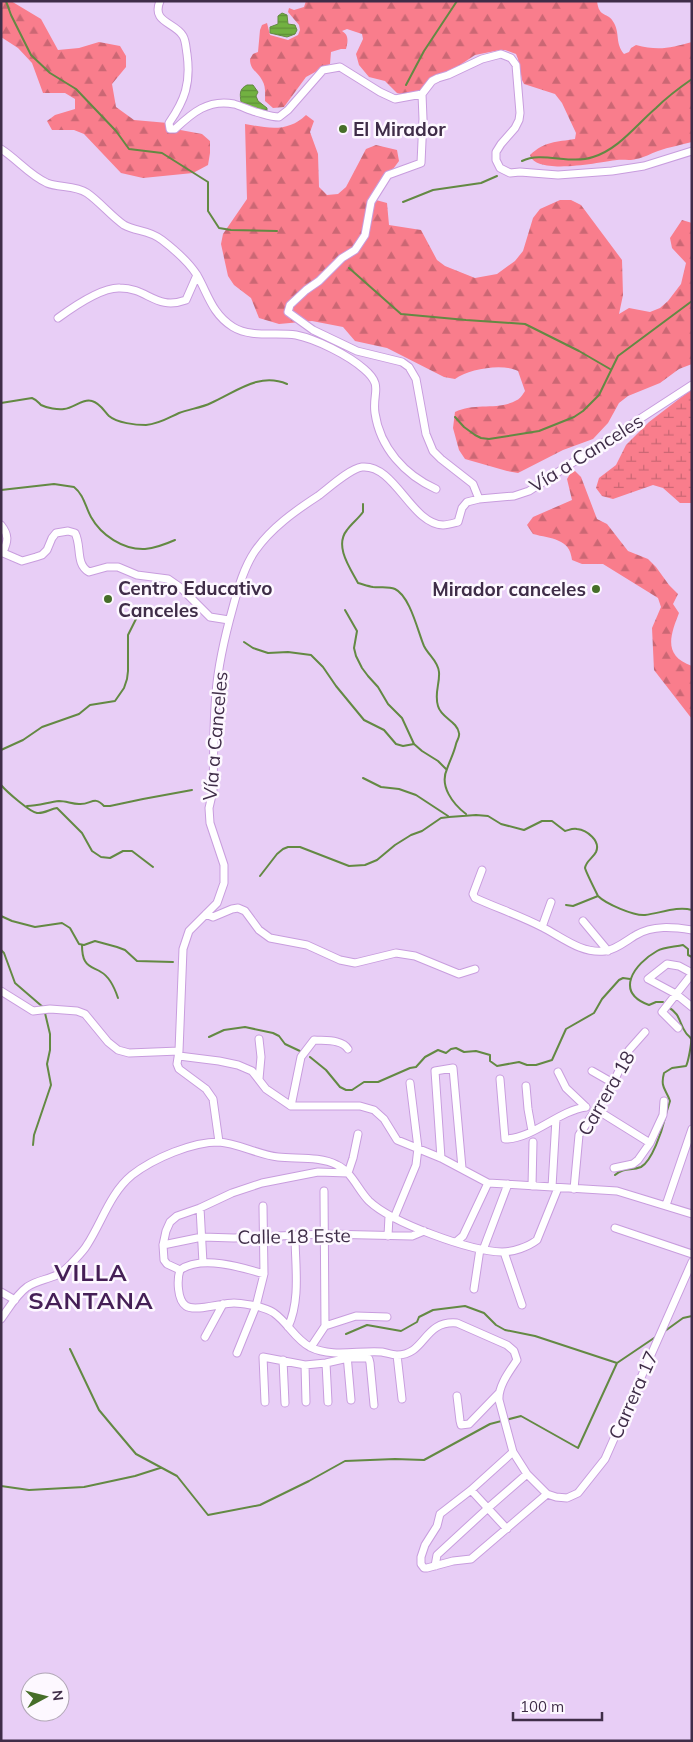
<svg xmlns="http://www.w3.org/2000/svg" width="693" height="1742" font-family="Mulish,sans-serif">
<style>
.forest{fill:url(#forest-firs)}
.wetland{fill:url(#wetland-marsh)}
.water{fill:url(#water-rules);stroke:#638943}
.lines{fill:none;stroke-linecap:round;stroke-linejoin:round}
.stream{stroke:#638943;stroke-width:2}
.minor-casing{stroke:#c89dde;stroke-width:9}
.minor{stroke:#fff;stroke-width:7}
.poi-dot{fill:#466e29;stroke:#fdf8ff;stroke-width:2}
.labels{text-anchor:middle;stroke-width:5;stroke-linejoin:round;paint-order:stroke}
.poi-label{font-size:19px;font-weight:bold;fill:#3f2d48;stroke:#fdf8ff;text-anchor:start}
.street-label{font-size:19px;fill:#3f2d48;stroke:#fdf8ff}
.district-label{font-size:24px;font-weight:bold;letter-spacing:1px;fill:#451f56;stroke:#fdf8ff}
</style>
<defs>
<pattern id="forest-firs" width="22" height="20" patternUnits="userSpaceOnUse" patternTransform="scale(1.25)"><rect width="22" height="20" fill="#f97d8c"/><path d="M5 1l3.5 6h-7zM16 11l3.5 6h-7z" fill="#cb6774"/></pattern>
<pattern id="wetland-marsh" width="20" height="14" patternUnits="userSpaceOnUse" patternTransform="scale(1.25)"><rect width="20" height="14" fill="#f97d8c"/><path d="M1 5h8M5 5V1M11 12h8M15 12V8" fill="none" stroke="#cb6774"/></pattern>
<pattern id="water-rules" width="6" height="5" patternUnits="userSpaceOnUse" patternTransform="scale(1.25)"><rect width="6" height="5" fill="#72b141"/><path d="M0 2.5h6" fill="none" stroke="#5f9038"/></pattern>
</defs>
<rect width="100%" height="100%" fill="#e8cef6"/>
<path class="forest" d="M1 1H11L41 19 58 50 79 48 99 42 120 46 126 56V67L112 84 116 107 134 120 168 123 175 129 202 134 210 141V153L208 165 193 173 143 178 121 173 84 134 74 130H52L47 121 55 115 75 109V99L65 93H43L32 63 18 48 1 37Z
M306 1H597C599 19 608 11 614 23 620 34 615 43 624 54L629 52 631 48 636 45C658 51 671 48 692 42V142C681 145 669 147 658 151 651 153 644 158 636 159 630 161 623 159 617 160 600 162 536 176 530 155 545 141 556 142 575 139L576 133 562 103 555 94 524 84 522 80 518 59 516 54 505 50H500L475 55 448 73 432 77 420 90 407 96 397 93 385 81 369 77 359 65 356 54 363 39 362 34 347 29 342 31C349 35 348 41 346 49H341L331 52 330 64 306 77 284 107 273 108 265 101C265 94 266 86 262 80 257 71 250 70 250 59L253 54 258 52 260 30 262 25 267 23 270 35 288 40 298 35 300 30 299 25 288 12 289 8 294 10 304 7Z
M306 115 314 121 310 132 318 154 319 187 327 195 338 194 346 187 366 149 376 145 397 150 399 161 379 188 376 200 387 203 389 225 421 230 437 260 445 266 475 278 497 274 515 261 523 251 533 218 540 209 560 200H571L581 205 622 260 623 295 619 314 629 308 650 312 660 308 668 301 681 284 686 263 672 248 670 238 682 220 692 223V364L679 369 660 383 628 396 619 403 608 423 593 439 563 450 518 473 507 471 465 459 459 450 453 428 455 412C475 402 498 411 517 400 520 399 523 394 525 391L518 371C502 363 469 369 455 379L444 377 387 348 355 341 343 327 312 321 279 324 259 318 251 298 234 285 228 276 221 244 223 234 247 199 245 124C268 128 287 133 306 115Z
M573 469 581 477 597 519 607 524 628 551 648 559 656 567 669 585 678 594 673 604 679 613C670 636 663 656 692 666V719L654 670 652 628 661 607 658 598 603 564H582L572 560C570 538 551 539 533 534L527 525 533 517 572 500 567 479Z"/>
<path class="wetland" d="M692 389V503H680L663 488 653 485 613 499 602 496 596 488 599 478 616 465 626 445 649 422Z"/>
<path class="water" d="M282 13 287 15 288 24 295 25 297 30 295 34 287 37 270 33V27L278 24V16Z
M247 85H253L258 92 256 96 258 101 267 108V113L246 106 241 102C240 94 239 89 247 85Z"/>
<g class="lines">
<path class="stream" d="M6 1 11 15 31 55 50 73 76 89 116 131 129 149 162 153 208 182V211L219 228 231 230 277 231
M406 85 424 51 457 1
M522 161C542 151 570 165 593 157 619 149 636 125 656 108 667 97 679 88 692 79
M403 202 433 190 481 183 497 176
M349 268 401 314 466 320 525 324 579 351 610 369
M1 403 32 398C37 400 38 402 41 405 47 408 58 410 64 409 74 408 83 398 92 401 100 403 104 411 109 416 117 423 136 425 146 425 159 424 168 418 179 413 189 409 201 408 211 403 236 392 259 372 287 384
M455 417 464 427 475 435 481 438 489 439 539 431 574 417 583 411 599 395 618 356 692 301
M1 490 54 484 74 487C84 495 85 506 91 517 101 535 123 550 145 549 155 548 166 544 175 540
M363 504V512C358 519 352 523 347 530 334 546 350 568 358 583 362 584 368 586 373 587 380 588 388 586 395 589 410 596 418 632 424 646 429 656 438 661 439 672 440 684 434 693 438 706 441 718 457 721 459 733 460 737 457 740 456 744 454 753 450 760 447 769 439 786 453 804 466 814
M345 610 357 631 354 648 356 656 362 668 368 676 378 687 388 704 402 718 414 744 422 751 438 761 446 769
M244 642 253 648 268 653 288 652 311 655 323 667 336 686 364 720 384 730 396 744 403 746 414 744
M1 750 23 740 42 727 79 714 90 705 115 701 124 688 127 679 128 671V635L136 619
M363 778 381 787 399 789 416 795 448 816
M1 785C7 792 30 812 37 813 44 814 50 809 57 808L82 833 92 851 101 857 110 858 123 851H132L153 867
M27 806C38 806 49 802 59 801 66 801 72 804 79 804 91 805 94 795 104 806H110L143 799 192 790
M260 876 277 854 283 849 288 847H300L349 866 365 865 377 860 395 845 411 835 422 831 441 818 449 817 476 815 488 816 501 824 524 830 542 821H552L565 831C569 830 573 828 577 829 587 830 601 841 596 852 593 858 586 861 585 868 586 872 597 894 598 896 606 904 634 916 645 915 661 913 677 906 692 910
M566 905 573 906 598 896
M1 916 12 921 35 927 62 923 70 928 79 944 84 945 95 941 117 947 125 950 137 961 173 962
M82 945C82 950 82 956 85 961 89 968 95 968 101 972 110 977 115 989 118 998
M1 950 4 953 15 983 44 1008
M663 1002H656L649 1005C614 992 634 964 657 951 664 947 675 947 683 945L688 949V955L692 957
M209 1037 224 1030 245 1027 273 1033 279 1036 285 1044 302 1052
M310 1057 326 1070 340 1087 346 1090H352L364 1082H378L410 1068 416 1067 425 1057 438 1050 446 1053 451 1049 456 1048 464 1052 476 1051 490 1055V1061L497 1066 519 1062 527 1065H536L552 1060 566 1029 594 1013 602 999 619 980 623 978 630 979
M666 1114 670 1101C666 1089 660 1088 664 1073L672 1068 686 1066C688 1063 692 1042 691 1039 690 1036 688 1036 686 1033 679 1024 681 1014 668 1007
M33 1145 34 1135 51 1085 47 1064 50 1050V1034L45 1013
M615 1175C624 1167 631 1171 641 1167 652 1161 662 1131 665 1118
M665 1331 683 1318 692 1316
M346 1334 367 1325 401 1331 417 1322 419 1317 433 1310 465 1306 484 1313 496 1325 505 1330 535 1336 617 1363
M70 1349 99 1410 114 1428 136 1454 177 1476 208 1515 260 1505 309 1481 345 1461 395 1459 424 1460 490 1424 521 1416 578 1448 617 1363 657 1336
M1 1486 29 1490 84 1487 135 1476 160 1468"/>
<g class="minor-casing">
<path id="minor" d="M160 1C151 23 175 22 183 36 186 41 186 49 187 54 191 83 185 100 169 123L170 129H175C192 113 208 99 234 104 241 106 249 110 256 112 264 114 271 117 279 117L288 110 323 70 340 67 380 92 395 99 422 94
M1 149C17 159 29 175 47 183 59 188 75 185 87 193 100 202 111 216 124 225 136 232 148 229 162 240 175 250 188 261 197 275 208 294 212 314 233 327 251 338 276 332 296 335 316 339 348 355 364 369 384 386 372 392 375 413 380 448 405 475 436 489
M58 318C73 307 102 287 120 288 148 288 156 311 186 300L197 275
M479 499 473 484 441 459 433 451 426 434 416 379 409 367 402 362 357 351 313 330 288 312 290 305 306 290 319 281 342 258 355 250 365 235 371 202 388 175 421 163 423 119 422 94 432 81 438 78 448 75 482 59 501 54 511 58 516 65 520 113 519 120 515 128 501 144 496 152V160L500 168 510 173 520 172 558 175 612 171 644 166 692 151
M1 525C9 535 8 541 3 552
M1 552 22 561 36 557 42 555 47 550 52 538 56 533 68 531 75 533C82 546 75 564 89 572L107 567H118L137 575 168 579 181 588 210 617 229 620
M482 870 473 894 475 898C497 908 521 916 542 927 562 937 581 954 605 951 616 950 627 940 636 935 653 925 673 927 692 930
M206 914 213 917 232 909 238 908 245 911 259 930 270 938 307 945 340 960 355 963 396 953 415 956 459 974 475 969
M583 921 608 951
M542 927 551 902
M692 973 679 966 667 964 648 979 676 994 692 1007
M1 991 33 1011 50 1009 77 1011 85 1014 108 1042 118 1050 129 1053 179 1051
M678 1028 662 1012 692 974
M179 1056 219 1061 238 1065 252 1071 266 1089 291 1106H360L374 1110 384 1119 397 1140 441 1158 488 1183 617 1191 692 1214
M592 1071 613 1083
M558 1072 566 1088 586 1107
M259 1079 261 1057 259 1039
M500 1079 505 1139H506C534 1138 558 1111 586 1107
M526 1086 528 1109 532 1131
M291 1106 301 1057 314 1040C325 1041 342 1039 348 1049
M597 1110 650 1143
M219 1142 213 1099 206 1089 179 1069 177 1064 179 1051 183 949 189 931 217 903 224 883V865L210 823 209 808 213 791C214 758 213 725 216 693 218 667 226 632 233 607 238 588 244 567 255 551 271 528 295 511 318 496 329 488 349 469 362 467 395 464 411 524 443 525 448 525 454 523 458 522L462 508 467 502 479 499 514 496 529 491 692 385
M441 1158 435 1071 453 1068 462 1168
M614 1168 633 1164 638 1160 650 1143 663 1115 664 1101
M348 1173 353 1158 358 1134
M532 1186 533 1142
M552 1187 556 1119
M574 1189 579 1135 613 1083 629 1050 645 1032
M324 1191 325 1326
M666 1205 692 1129
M200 1208 203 1263
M394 1218 416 1165 418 1148 410 1083
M615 1228 692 1254
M388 1236 389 1216
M456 1242 463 1236 488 1183
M163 1245 202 1237 234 1238 325 1234 412 1236 424 1231
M483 1250 508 1184
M504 1252 522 1305
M180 1270C177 1279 177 1300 186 1306 195 1312 222 1303 234 1303 241 1303 250 1305 257 1306 262 1308 270 1310 274 1313 288 1323 295 1339 310 1347 332 1358 359 1350 382 1352 387 1353 392 1355 397 1355 426 1355 423 1320 457 1323L507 1345 514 1351 517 1360C509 1372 498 1386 499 1400L513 1452 527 1474 547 1494 556 1497 567 1498 578 1493 605 1459 692 1262
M180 1270 167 1264 164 1260 163 1245 166 1231 170 1222 177 1216 200 1208 232 1193 262 1183 318 1172 348 1173
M180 1270C201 1255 241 1267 264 1274
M474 1289 480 1249
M1 1292 15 1300
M1 1319C9 1308 16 1295 27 1287 42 1277 55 1281 70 1265 76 1258 83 1252 87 1245 102 1222 110 1193 132 1175 154 1158 192 1142 219 1142 237 1143 259 1155 278 1157 297 1159 320 1156 337 1165 352 1172 358 1190 369 1201 392 1223 470 1251 502 1252 513 1252 528 1247 537 1240L558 1188
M288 1327C301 1299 295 1265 295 1235
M205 1337 223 1304
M311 1347 325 1326 356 1316 387 1317
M237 1353 256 1306 264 1274 263 1206
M347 1355 351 1400
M397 1355 402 1399
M283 1360 285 1403
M326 1363 328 1402
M305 1365 306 1402
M457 1396 460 1421 461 1425 469 1424 499 1393
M265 1402 263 1357 305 1365 326 1363 348 1358H367L369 1359 370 1363 374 1405
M513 1452 471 1490 440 1514 437 1526 425 1545 421 1557V1564L424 1568H427L453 1561 471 1559 547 1494
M471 1490 507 1529
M435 1566 437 1555 488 1508 527 1474"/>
</g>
<use href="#minor" class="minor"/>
</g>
<g class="poi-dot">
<circle cx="343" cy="129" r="5"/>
<circle cx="596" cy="589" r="5"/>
<circle cx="108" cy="599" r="5"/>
</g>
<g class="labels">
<g class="poi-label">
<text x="353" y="136">El Mirador</text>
<text x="118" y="595">Centro Educativo<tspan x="118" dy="22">Canceles</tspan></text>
<text x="586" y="596" text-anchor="end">Mirador canceles</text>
</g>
<g class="street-label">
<text transform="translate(586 453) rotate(-32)" y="7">Vía a Canceles</text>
<text transform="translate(215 736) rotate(-85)" y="7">Vía a Canceles</text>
<text transform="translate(606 1093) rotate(-60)" y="7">Carrera 18</text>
<text transform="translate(294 1236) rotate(-1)" y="7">Calle 18 Este</text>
<text transform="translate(633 1395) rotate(-66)" y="7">Carrera 17</text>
</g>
<g class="district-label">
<text x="91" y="1281">VILLA<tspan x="91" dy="28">SANTANA</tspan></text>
</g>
</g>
<rect width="693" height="1742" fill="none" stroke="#3f2d48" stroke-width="5"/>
<g transform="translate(45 1697) rotate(83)"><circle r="24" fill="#fdf8ff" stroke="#b1a7b6"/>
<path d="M0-4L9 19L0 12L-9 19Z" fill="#466e29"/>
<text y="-8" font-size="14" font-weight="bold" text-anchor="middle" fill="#3f2d48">N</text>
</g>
<path d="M513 1712v8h89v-8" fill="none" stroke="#3f2d48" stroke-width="2.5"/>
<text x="520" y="1712" font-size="15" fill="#3f2d48" stroke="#fdf8ff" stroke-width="4" paint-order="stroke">100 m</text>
</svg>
